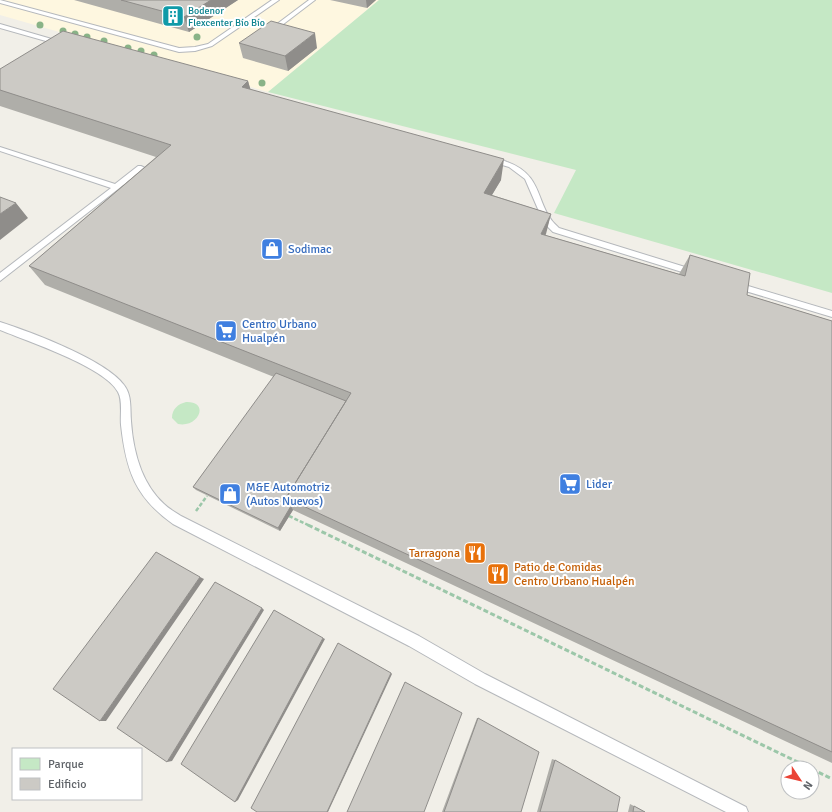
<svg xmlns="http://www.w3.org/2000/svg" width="832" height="812" font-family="Signika,sans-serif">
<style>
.commercial{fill:#fef7e0}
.green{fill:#c5e8c5}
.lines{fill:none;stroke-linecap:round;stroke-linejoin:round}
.lane-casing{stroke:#b5b8bc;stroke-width:2}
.path-far1{stroke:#9cc7a9;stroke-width:2.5;stroke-dasharray:4 2;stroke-linecap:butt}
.path{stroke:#9cc7a9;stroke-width:3;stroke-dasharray:5 2.5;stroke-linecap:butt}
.lane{fill:#fff;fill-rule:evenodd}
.tree{fill:#89b387}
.wall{fill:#afaea9}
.shaded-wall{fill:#8f8d8a}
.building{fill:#cccac5;stroke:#8f8d8a}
.labels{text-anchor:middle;stroke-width:4;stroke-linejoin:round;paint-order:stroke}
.far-culture-label{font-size:10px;fill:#0d838f;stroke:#fff;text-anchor:start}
.shop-label{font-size:12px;fill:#366cbe;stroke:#fff;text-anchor:start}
.food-label{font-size:12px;fill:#c56008;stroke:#fff;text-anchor:end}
</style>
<rect width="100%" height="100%" fill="#f1efe8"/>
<path class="commercial" d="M0 0H379L268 92 0 15Z"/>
<path class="green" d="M379 0H832V293L554 213 576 170 268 92Z
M186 402C210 401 199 428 178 424L172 418C172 409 178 404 186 402Z"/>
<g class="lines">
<g class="lane-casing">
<path id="lane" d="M0 0 179 48 195 47 208 44 272 0H279L212 46 195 51 179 52 0 3Z
M309 0H315L273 32H269V30Z
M0 24 62 42 63 43 60 45 0 28Z
M0 147 115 184 138 166H141L145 168 0 281V273L111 188 0 151Z
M489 157C495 156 502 160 507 162 546 176 534 207 559 228L698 271 699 273 695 276 553 232 544 223 525 179 509 167 489 161Z
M735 282 832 311V317L732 287 731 285 732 283Z
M0 322C31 332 106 360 124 385 132 395 130 409 131 421 133 450 141 483 164 504 169 509 175 512 181 516L419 636 485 674 746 807 748 812H726L475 684 409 646 173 524C135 497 126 470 121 425 120 415 123 401 118 392 105 367 27 341 0 330Z"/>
</g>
<path class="path-far1" d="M196 511 207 496
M289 516 310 526"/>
<path class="path" d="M308 525 810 768
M812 769 832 779"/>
<use href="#lane" class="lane"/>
</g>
<g class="tree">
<circle cx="40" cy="25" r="3.5"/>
<circle cx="63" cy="31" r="3.5"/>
<circle cx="75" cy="34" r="3.5"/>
<circle cx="87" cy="37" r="3.5"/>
<circle cx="197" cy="37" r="3.5"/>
<circle cx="104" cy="41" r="3.5"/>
<circle cx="128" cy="48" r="3.5"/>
<circle cx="141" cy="51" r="3.5"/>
<circle cx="154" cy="55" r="3.5"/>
<circle cx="262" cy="83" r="3.5"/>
</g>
<path class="wall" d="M74 0H238L189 32Z
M330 0H376L367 8Z
M239 43 317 48 288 71 243 58Z
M0 69 248 81 250 89 501 180 492 195 551 214 545 235 679 274 690 255 747 295 832 321V763L293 510 280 531 196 490 193 487 274 377 45 285 29 266 156 157 0 106Z
M477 718H478L521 812H442Z
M552 759 555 760 617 812H537Z
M630 804 634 806 645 812H628Z"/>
<path class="shaded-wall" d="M211 0H238L189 32 184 17Z
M366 0H376L367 8Z
M315 33 317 48 288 71 285 56Z
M248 81 254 101 242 87Z
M504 159 501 180 481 213 484 193Z
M16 203 28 218 0 240V214Z
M551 214 546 234 536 254 541 234Z
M291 506 293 510 280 531 278 528Z
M200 577 204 579 106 721H100Z
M262 608 264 610 172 761 167 762Z
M323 638 325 639 238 800 235 802Z
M391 673 392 674 328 812H327Z"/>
<path class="building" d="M121 0H211L184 17Z
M271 21 315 33 285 56 239 43Z
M63 31 248 81 242 87 504 159 484 193 551 214 541 234 685 276 690 255 750 273 747 295 832 321V752L286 498 351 393 29 266 171 145 0 90V69Z
M0 197 16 203 0 214Z
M276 373 346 401 286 498 291 506 278 528 193 487Z
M156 552 200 577 100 721 53 689Z
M215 582 262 608 167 762 117 728Z
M274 610 323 638 235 802 181 764Z
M338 643 391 673 327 812H257L251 808Z
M405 682 462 713 424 812H347Z
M478 718 539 752 521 812H444Z
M555 760 620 797 617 812H540Z
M634 806 645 812H633Z"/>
<defs>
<g id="building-square" transform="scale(1.15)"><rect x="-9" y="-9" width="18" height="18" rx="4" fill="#0f9aa8" stroke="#fff"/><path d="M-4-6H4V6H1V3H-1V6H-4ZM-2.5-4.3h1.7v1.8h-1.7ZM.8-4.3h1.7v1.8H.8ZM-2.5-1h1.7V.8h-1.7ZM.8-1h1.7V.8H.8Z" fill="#fff"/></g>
<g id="shop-square" transform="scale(1.15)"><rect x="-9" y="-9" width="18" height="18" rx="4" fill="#3f7fe0" stroke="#fff"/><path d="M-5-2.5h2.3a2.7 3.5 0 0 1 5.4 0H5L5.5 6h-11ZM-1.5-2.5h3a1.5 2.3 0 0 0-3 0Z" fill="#fff"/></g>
<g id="supermarket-square" transform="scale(1.15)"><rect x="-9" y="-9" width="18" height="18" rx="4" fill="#3f7fe0" stroke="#fff"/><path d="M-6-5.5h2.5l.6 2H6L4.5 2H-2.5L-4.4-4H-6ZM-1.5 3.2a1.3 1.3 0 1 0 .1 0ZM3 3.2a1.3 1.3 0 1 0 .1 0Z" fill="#fff"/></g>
<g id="restaurant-square" transform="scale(1.15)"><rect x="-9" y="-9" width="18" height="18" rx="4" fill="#e8710a" stroke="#fff"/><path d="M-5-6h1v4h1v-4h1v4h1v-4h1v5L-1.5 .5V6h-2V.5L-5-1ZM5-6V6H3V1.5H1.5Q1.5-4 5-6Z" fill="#fff"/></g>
</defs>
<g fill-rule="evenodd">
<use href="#building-square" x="173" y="16"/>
<use href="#shop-square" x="272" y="249"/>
<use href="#supermarket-square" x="226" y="331"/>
<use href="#supermarket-square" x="570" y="484"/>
<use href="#shop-square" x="230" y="494"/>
<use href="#restaurant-square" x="475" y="553"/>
<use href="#restaurant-square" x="498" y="574"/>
</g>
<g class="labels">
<g class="far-culture-label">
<text x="188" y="14">Bodenor<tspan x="188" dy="12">Flexcenter Bío Bío</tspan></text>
</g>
<g class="shop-label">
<text x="288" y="253">Sodimac</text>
<text x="242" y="328">Centro Urbano<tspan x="242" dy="14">Hualpén</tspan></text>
<text x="586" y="488">Lider</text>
<text x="246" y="491">M&amp;E Automotriz<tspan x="246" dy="14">(Autos Nuevos)</tspan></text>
</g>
<g class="food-label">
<text x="460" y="557">Tarragona</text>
<text x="514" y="571" text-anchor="start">Patio de Comidas<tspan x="514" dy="14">Centro Urbano Hualpén</tspan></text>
</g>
</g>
<rect x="12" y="748" width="130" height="52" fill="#ffffff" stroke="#bfc1c3"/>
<rect x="20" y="758" width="20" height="12" fill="#c5e8c5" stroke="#bfc1c3"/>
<text x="48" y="768" font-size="12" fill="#5f6368">Parque</text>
<rect x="20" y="778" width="20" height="12" fill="#cccac5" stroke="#bfc1c3"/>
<text x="48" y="788" font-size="12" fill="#5f6368">Edificio</text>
<g transform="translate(800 780) rotate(125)"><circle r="19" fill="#ffffff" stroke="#bfc1c3"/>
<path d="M0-3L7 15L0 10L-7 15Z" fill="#ea4335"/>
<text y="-6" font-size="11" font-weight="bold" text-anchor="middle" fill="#5f6368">N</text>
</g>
</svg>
